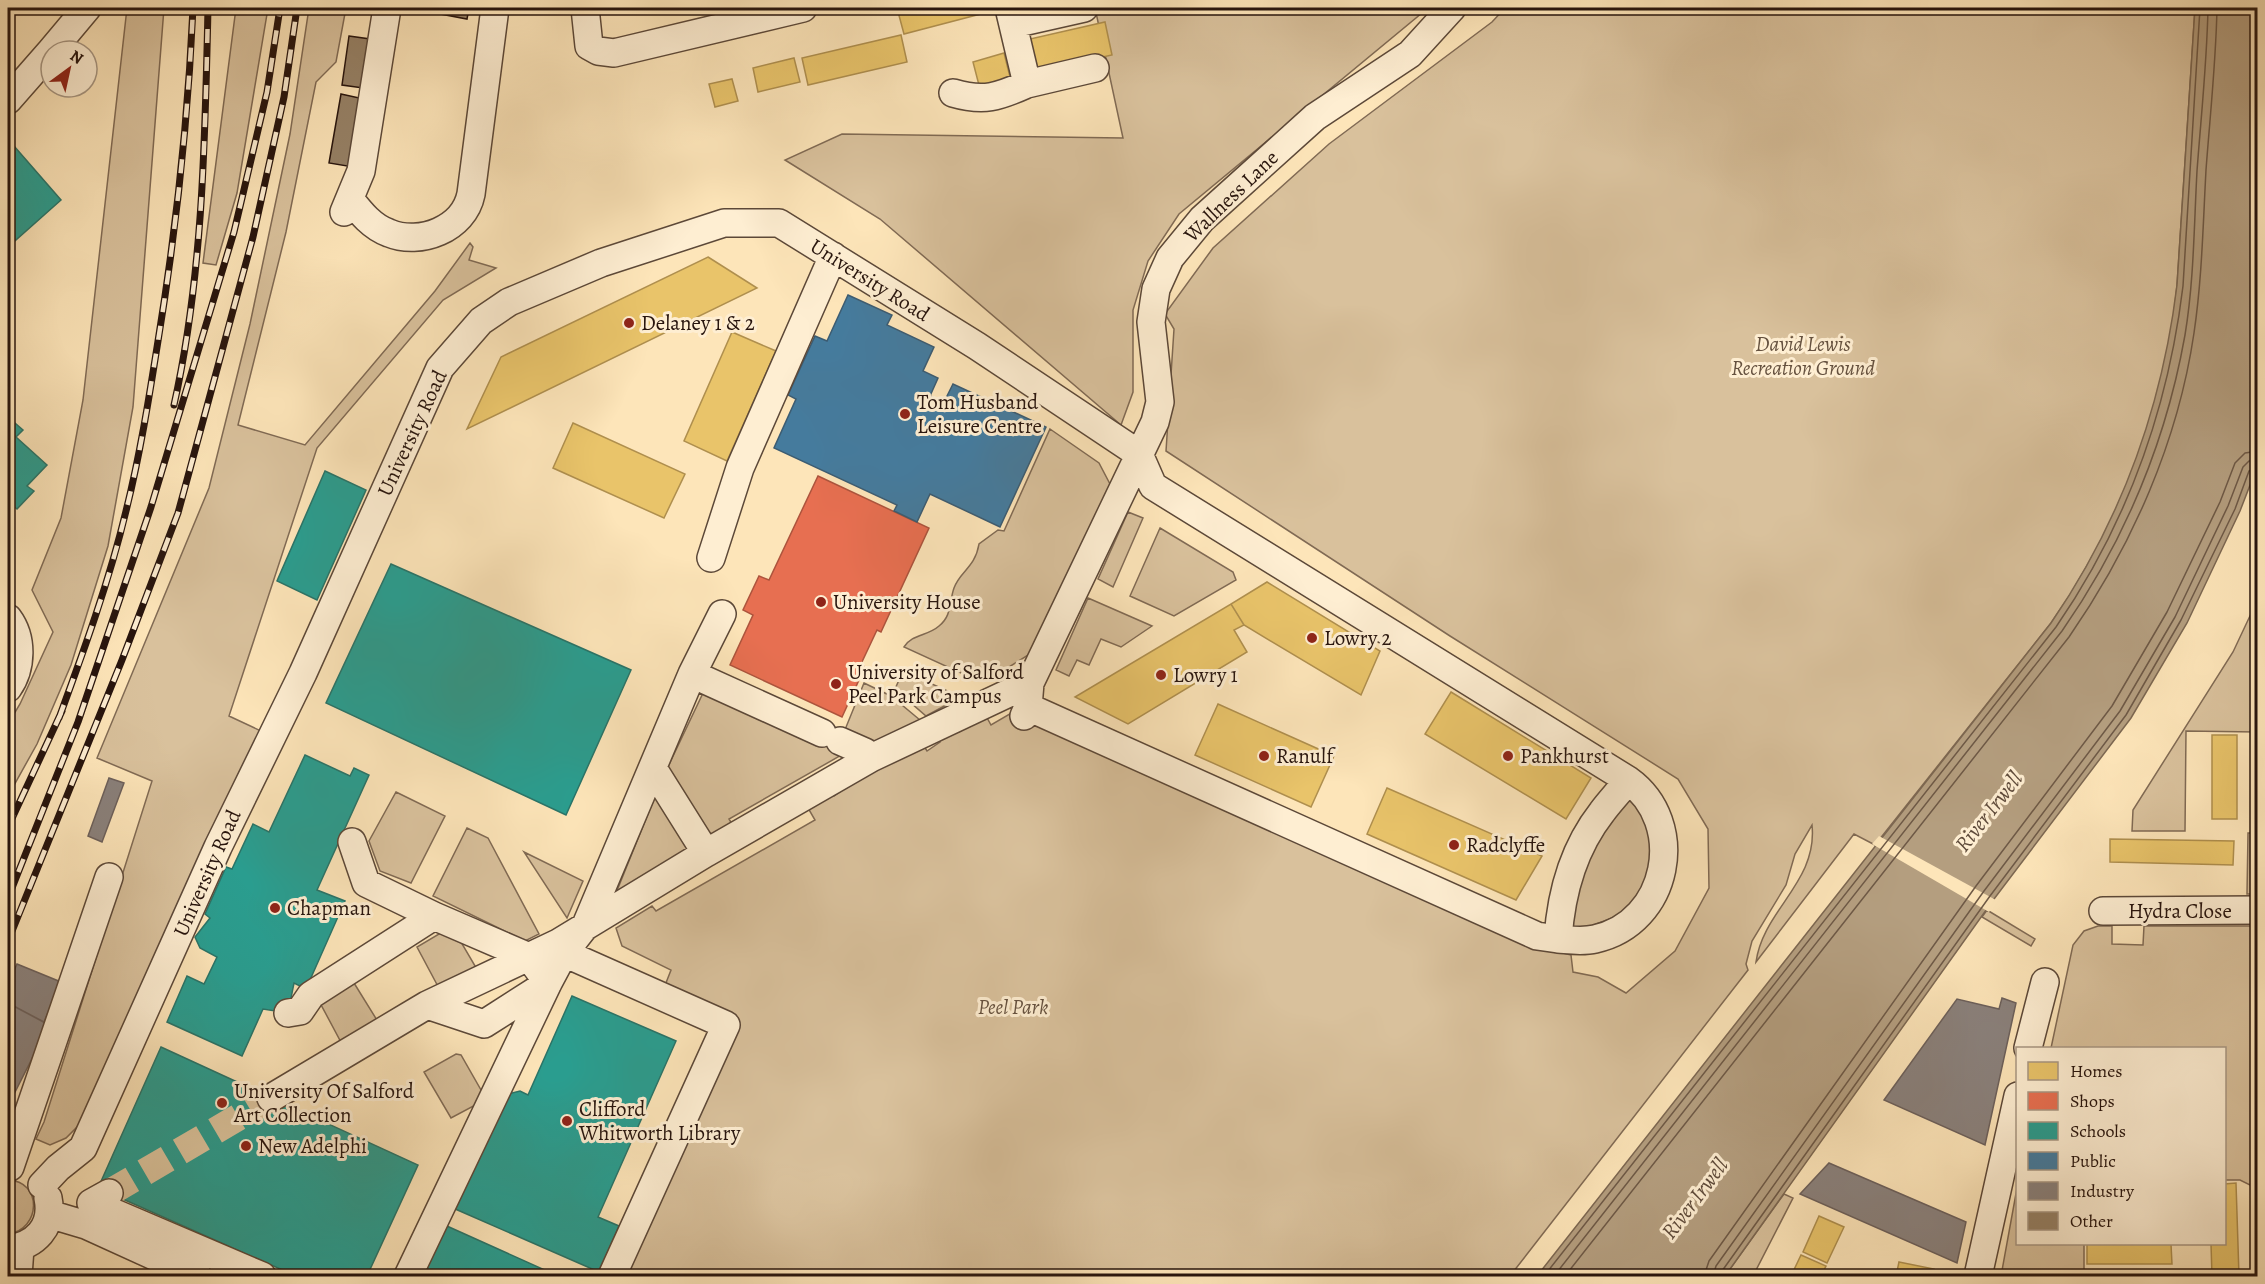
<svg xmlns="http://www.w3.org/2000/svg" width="2265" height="1284" font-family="Alegreya,serif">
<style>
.green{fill:#d9c19c;stroke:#806a54;stroke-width:1.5}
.water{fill:#b49e7f;stroke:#7c6751;stroke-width:1.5}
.pier{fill:#fde5b9}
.homes{fill:#e9c46a;stroke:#af8f4e;stroke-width:1.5}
.shops{fill:#e76f51;stroke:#ad543d;stroke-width:1.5}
.schools{fill:#2a9d8f;stroke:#297468;stroke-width:1.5}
.public{fill:#457b9d;stroke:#3c5c72;stroke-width:1.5}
.industry{fill:#8a817c;stroke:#6c605b;stroke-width:1.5}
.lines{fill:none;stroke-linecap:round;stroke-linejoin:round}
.shore{stroke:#6e5946;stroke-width:1.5}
.building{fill:#968166;stroke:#27140d;stroke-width:1.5}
.minor-tunnel{stroke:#ddc69f;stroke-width:27;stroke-dasharray:27 14;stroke-linecap:butt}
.minor-casing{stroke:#5c4838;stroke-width:30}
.minor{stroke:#feeed2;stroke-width:27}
.rail-casing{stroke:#27140d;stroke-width:7}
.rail{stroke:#feeed2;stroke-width:4.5;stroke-dasharray:14;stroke-linecap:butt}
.poi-dot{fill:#8f2418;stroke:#feeed2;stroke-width:2}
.labels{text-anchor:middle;stroke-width:6;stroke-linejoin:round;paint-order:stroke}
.street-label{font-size:21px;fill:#27140d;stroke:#feeed2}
.poi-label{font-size:21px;fill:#27140d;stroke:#feeed2;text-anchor:start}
.park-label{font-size:21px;font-style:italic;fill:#65513f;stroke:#feeed2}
.water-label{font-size:22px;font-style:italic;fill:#5f4b3b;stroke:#feeed2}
</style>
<rect width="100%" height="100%" fill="#fde5b9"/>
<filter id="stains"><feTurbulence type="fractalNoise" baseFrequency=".00333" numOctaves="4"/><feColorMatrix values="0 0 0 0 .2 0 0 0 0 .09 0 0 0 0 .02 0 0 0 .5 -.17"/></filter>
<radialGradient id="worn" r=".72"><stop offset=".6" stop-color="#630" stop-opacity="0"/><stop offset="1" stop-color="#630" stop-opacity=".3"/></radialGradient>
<path class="green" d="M127 8H164L133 407 108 546 71 665 37 744 8 796V724L20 704 53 632 32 590 61 518 83 400Z
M236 8H268L237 193 216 265 203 263Z
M309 8H346L336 62 316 82 286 232 238 425 305 445 435 291 470 243 473 247 469 260 496 268 443 300 317 448 229 716 261 731 87 1117 66 1138 50 1145 36 1139 44 1122 152 781 97 758 209 488 250 324 290 134Z
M1095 8H1428L1179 214 1148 261 1133 310V392L1121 425 880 219 785 160 842 134 1123 138Z
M1505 8H2195L2177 285 2172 331 2151 420 2136 463 2104 536 2070 595 2051 623 1875 845 1854 834 1756 962C1763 910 1818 882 1812 825L1795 854 1786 885 1752 941 1746 964 1748 970 1510 1276H618L732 1024 662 993 671 970 622 946 616 928 652 906 656 911 815 820 808 808 832 793 834 796 867 773 922 743 927 751 940 742 937 737 959 732 986 716 991 725 1013 712 1532 945 1571 955 1573 972 1598 977 1626 993 1675 951 1709 888 1708 829 1678 779 1450 636 1166 451 1174 329 1165 314 1213 248 1329 144 1492 22Z
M1050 429 1099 463 1111 486 1033 652 1001 672 998 668 976 680 904 647C912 634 928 636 939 626 952 616 949 602 954 588 960 571 975 568 979 544L998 530 1004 531Z
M1128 512 1143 518 1113 587 1098 579Z
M1160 528 1233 572 1236 580 1174 616 1130 596Z
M1088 598 1152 626 1121 647 1101 639 1089 665 1077 660 1069 676 1056 670Z
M2257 601V732L2186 731 2185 831H2132L2133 810 2233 652Z
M903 671 961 697 926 716 895 689Z
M864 683 891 696 920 720 869 748 842 737Z
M704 691 852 749 729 819 732 824 705 839 665 773Z
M658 789 693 845 614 898Z
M396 792 445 816 411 883 380 871 369 841Z
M1626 801 1638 802 1658 840 1638 908 1573 933 1566 912 1584 857Z
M467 828 488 838 539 934 525 941 433 896Z
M2248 833H2257V894H2247Z
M524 852 583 881 567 918Z
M1987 910 2035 939 2031 946 1982 917Z
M2098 926H2112V944L2143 945 2144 926H2257V1185L2252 1186 2240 1180H2225L2224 1048H2051L2073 945 2084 931Z
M449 928 454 930 478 971 441 992 417 947Z
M354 983 380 1025 343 1046 319 1001Z
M456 1054 461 1055 485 1097 483 1101 451 1118 424 1072Z
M8 1180C43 1181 41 1230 8 1234Z
M2017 1188 2018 1244H2084V1276H2001Z
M1784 1194 1793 1198 1753 1276H1725Z"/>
<path class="water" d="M2195 8H2257V467L2240 511 2187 623 2131 718 1994 899 1725 1276H1537L2051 623C2121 521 2162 408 2177 285Z"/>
<path class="pier" d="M1879 836 1994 899 1997 901 1989 912 1872 844Z"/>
<path class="homes" d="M897 8H995L996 10 904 34Z
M1105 22 1112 55 1038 71 1030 39Z
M901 35 907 62 808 85 802 58Z
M1004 53 1011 81 980 89 973 62Z
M794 58 800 82 758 92 753 68Z
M732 79 738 101 715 107 709 84Z
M708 257 757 288 467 429 501 357Z
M732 332 776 351 727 461 684 441Z
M573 423 685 474 664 518 553 468Z
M1267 582 1380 651 1361 695 1244 625 1231 604Z
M1231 604 1244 625 1234 630 1247 652 1128 724 1075 697Z
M1451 692 1591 778 1566 819 1425 734Z
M1218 704 1334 756 1311 807 1195 755Z
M2212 735H2237V819H2212Z
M1387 788 1542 856 1516 900 1367 834Z
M2110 839 2234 841 2233 865 2110 862Z
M2236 1183 2239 1276H2212L2211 1244H2224V1184Z
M1819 1216 1844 1227 1827 1263 1803 1252Z
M2087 1244H2171L2172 1264H2087Z
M1801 1255 1826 1266 1821 1276H1791Z
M1899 1262 1934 1269 1933 1276H1896Z"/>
<path class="shops" d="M818 476 929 528 881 632 877 630 861 664 865 667 842 717 730 665 753 615 743 610 759 576 769 580Z"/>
<path class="schools" d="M14 146 61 200 8 247V152Z
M8 417 23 430 16 437 47 465 27 486 34 491 17 509 11 504 8 508Z
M325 471 366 490 317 600 277 581Z
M391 564 631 670 566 815 326 703Z
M305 755 350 776 354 768 369 775 317 890 345 901 306 989 294 983 288 1013 263 1009 242 1056 167 1022 187 976 204 984 217 957 200 948 195 937 210 918 205 914 226 867 232 869 253 824 269 832Z
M572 996 676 1041 598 1217 619 1226 599 1272 453 1208 504 1095 520 1091 528 1095Z
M161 1047 418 1165 367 1276H296L98 1188Z
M438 1222 558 1276H414Z"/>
<path class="public" d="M848 295 892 315 887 325 934 347 923 371 938 378 930 396 944 402 953 384 1046 427 1000 527 930 494 917 522 894 511 897 505 774 448 796 399 788 395 815 336 827 341Z"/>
<path class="industry" d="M109 778 124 783 102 842 88 836Z
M17 964 61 982 44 1022 8 1003V985Z
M2002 998 2016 1003 1985 1145 1884 1100 1957 999 1999 1009Z
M8 1003 49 1025 8 1106Z
M1829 1163 1966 1222 1957 1263 1800 1194Z"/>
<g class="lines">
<path class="shore" d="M1544 1276 2056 627C2127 524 2168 410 2183 286L2200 8
M1554 1276 2062 631C2124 542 2166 442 2185 335 2194 281 2194 225 2197 171 2201 117 2207 62 2208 8
M1565 1276 2069 637C2132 546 2178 442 2194 333 2202 279 2203 225 2206 170 2210 116 2216 62 2217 8
M1704 1276 1709 1261 1976 886 2112 706 2167 612 2220 502 2235 463 2245 453 2258 451
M1713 1276 1716 1266 1984 891 2120 711 2175 617 2228 506 2243 467 2249 461 2258 460
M1721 1276 1722 1271 1990 896 2126 715 2181 620 2235 509 2249 471 2258 467"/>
</g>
<path class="building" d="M409 8H469L467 19Z
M349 36 370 39 363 88 342 85Z
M341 94 364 99 353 167 329 163Z"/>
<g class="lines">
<path class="minor-tunnel" d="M109 1193 271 1098"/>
<g class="minor-casing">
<path id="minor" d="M585 8 589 46 598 51 614 53 803 8
M1009 8 1027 84 1095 68
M1013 24 1084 8
M51 51 87 8
M953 93C984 102 998 97 1027 84
M8 100 51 51
M350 199C361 213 372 227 389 233 420 246 464 229 471 194L495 8
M344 212 361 171 387 8
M1139 454 1153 486 1628 780C1688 823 1669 923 1595 939 1582 942 1571 940 1558 939 1561 893 1573 849 1602 812 1610 801 1620 791 1628 780
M711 558 740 468 833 256
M8 618C23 638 22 668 8 688
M692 674 822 733
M1028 707 1537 936 1558 939
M1024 716 1028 707 1030 683 1155 422 1160 402 1151 322 1156 289 1170 258 1202 219 1315 117 1410 54 1452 8
M840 741 865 752 871 758
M654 770 706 853
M352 842 366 883 434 916
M2103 911 2258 910
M564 953 726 1025 612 1276
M427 1005 558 943 706 853 871 758 1030 683
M2028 1048 2045 982
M271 1098 427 1005 484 1024 548 983 529 957 434 916 311 995 300 1011 288 1013
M10 1167 109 877
M42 1185 58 1168 83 1148 218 847 303 673 440 368 481 321 509 302 601 263 724 223H779L977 346 1139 454
M109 1193 91 1203 262 1276
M49 1214 86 1225 198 1276
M8 1249C35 1246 54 1227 48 1198
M18 1276 20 1248
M408 1276 548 983 564 953 586 925 692 674 722 614
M1978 1276 2018 1096"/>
</g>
<use href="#minor" class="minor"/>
<g class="rail-casing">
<path id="rail" d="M174 405C203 275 205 140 208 8
M59 718C84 650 109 582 126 511 140 455 149 398 158 341 176 231 188 120 193 8
M8 827 62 711
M8 898 78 722 151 507 234 232 267 92 280 8
M8 941 122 660 178 513 253 237 284 97 297 8"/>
</g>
<use href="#rail" class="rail"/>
</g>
<g class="poi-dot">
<circle cx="629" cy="323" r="6"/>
<circle cx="905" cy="414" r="6"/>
<circle cx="821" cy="602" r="6"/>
<circle cx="1312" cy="638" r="6"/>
<circle cx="1161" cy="675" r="6"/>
<circle cx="836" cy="684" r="6"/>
<circle cx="1264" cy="756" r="6"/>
<circle cx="1508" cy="756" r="6"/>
<circle cx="1454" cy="845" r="6"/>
<circle cx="275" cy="908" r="6"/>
<circle cx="222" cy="1103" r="6"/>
<circle cx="567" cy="1121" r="6"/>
<circle cx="246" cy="1146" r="6"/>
</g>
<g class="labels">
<g class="street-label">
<text transform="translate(1231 196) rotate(-44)" y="7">Wallness Lane</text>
<text transform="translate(870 280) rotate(32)" y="7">University Road</text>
<text transform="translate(412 433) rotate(-65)" y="7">University Road</text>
<text transform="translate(207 873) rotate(-66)" y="7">University Road</text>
<text x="2180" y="918">Hydra Close</text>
</g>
<g class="poi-label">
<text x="641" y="330">Delaney 1 &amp; 2</text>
<text x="917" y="409">Tom Husband<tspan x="917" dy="24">Leisure Centre</tspan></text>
<text x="833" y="609">University House</text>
<text x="1324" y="645">Lowry 2</text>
<text x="848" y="679">University of Salford<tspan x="848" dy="24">Peel Park Campus</tspan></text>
<text x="1173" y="682">Lowry 1</text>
<text x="1276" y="763">Ranulf</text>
<text x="1520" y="763">Pankhurst</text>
<text x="1466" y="852">Radclyffe</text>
<text x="287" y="915">Chapman</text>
<text x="234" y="1098">University Of Salford<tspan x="234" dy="24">Art Collection</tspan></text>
<text x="579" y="1116">Clifford<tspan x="579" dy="24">Whitworth Library</tspan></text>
<text x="258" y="1153">New Adelphi</text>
</g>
<g class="park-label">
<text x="1803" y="351">David Lewis<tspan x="1803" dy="24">Recreation Ground</tspan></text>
<text x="1013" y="1014">Peel Park</text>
</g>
<g class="water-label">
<text transform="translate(1988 811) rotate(-52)" y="8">River Irwell</text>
<text transform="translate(1694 1198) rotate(-53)" y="8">River Irwell</text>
</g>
</g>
<rect width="2265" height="1284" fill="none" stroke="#fde5b9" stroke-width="30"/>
<rect x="9" y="9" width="2247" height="1266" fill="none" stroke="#27140d" stroke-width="3"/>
<rect x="15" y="15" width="2235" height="1254" fill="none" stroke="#27140d" stroke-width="1.5"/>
<rect x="2016" y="1047" width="210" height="198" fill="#feeed2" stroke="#a89783" stroke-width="1.5"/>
<rect x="2028" y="1062" width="30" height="18" fill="#e9c46a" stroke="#a89783" stroke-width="1.5"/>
<text x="2070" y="1077" font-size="18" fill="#27140d">Homes</text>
<rect x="2028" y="1092" width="30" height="18" fill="#e76f51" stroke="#a89783" stroke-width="1.5"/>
<text x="2070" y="1107" font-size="18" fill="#27140d">Shops</text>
<rect x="2028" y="1122" width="30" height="18" fill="#2a9d8f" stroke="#a89783" stroke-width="1.5"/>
<text x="2070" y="1137" font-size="18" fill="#27140d">Schools</text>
<rect x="2028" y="1152" width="30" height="18" fill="#457b9d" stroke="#a89783" stroke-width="1.5"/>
<text x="2070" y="1167" font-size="18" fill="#27140d">Public</text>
<rect x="2028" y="1182" width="30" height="18" fill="#8a817c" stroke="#a89783" stroke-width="1.5"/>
<text x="2070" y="1197" font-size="18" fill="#27140d">Industry</text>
<rect x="2028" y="1212" width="30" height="18" fill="#968166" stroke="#a89783" stroke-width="1.5"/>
<text x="2070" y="1227" font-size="18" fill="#27140d">Other</text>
<g transform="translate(69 69) rotate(33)"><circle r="28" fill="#feeed2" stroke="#a89783" stroke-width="1.5"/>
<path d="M0-4.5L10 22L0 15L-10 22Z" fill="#8f2418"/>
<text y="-9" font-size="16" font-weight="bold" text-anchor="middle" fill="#27140d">N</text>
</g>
<rect width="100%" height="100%" filter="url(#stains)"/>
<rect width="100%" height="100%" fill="url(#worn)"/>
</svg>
